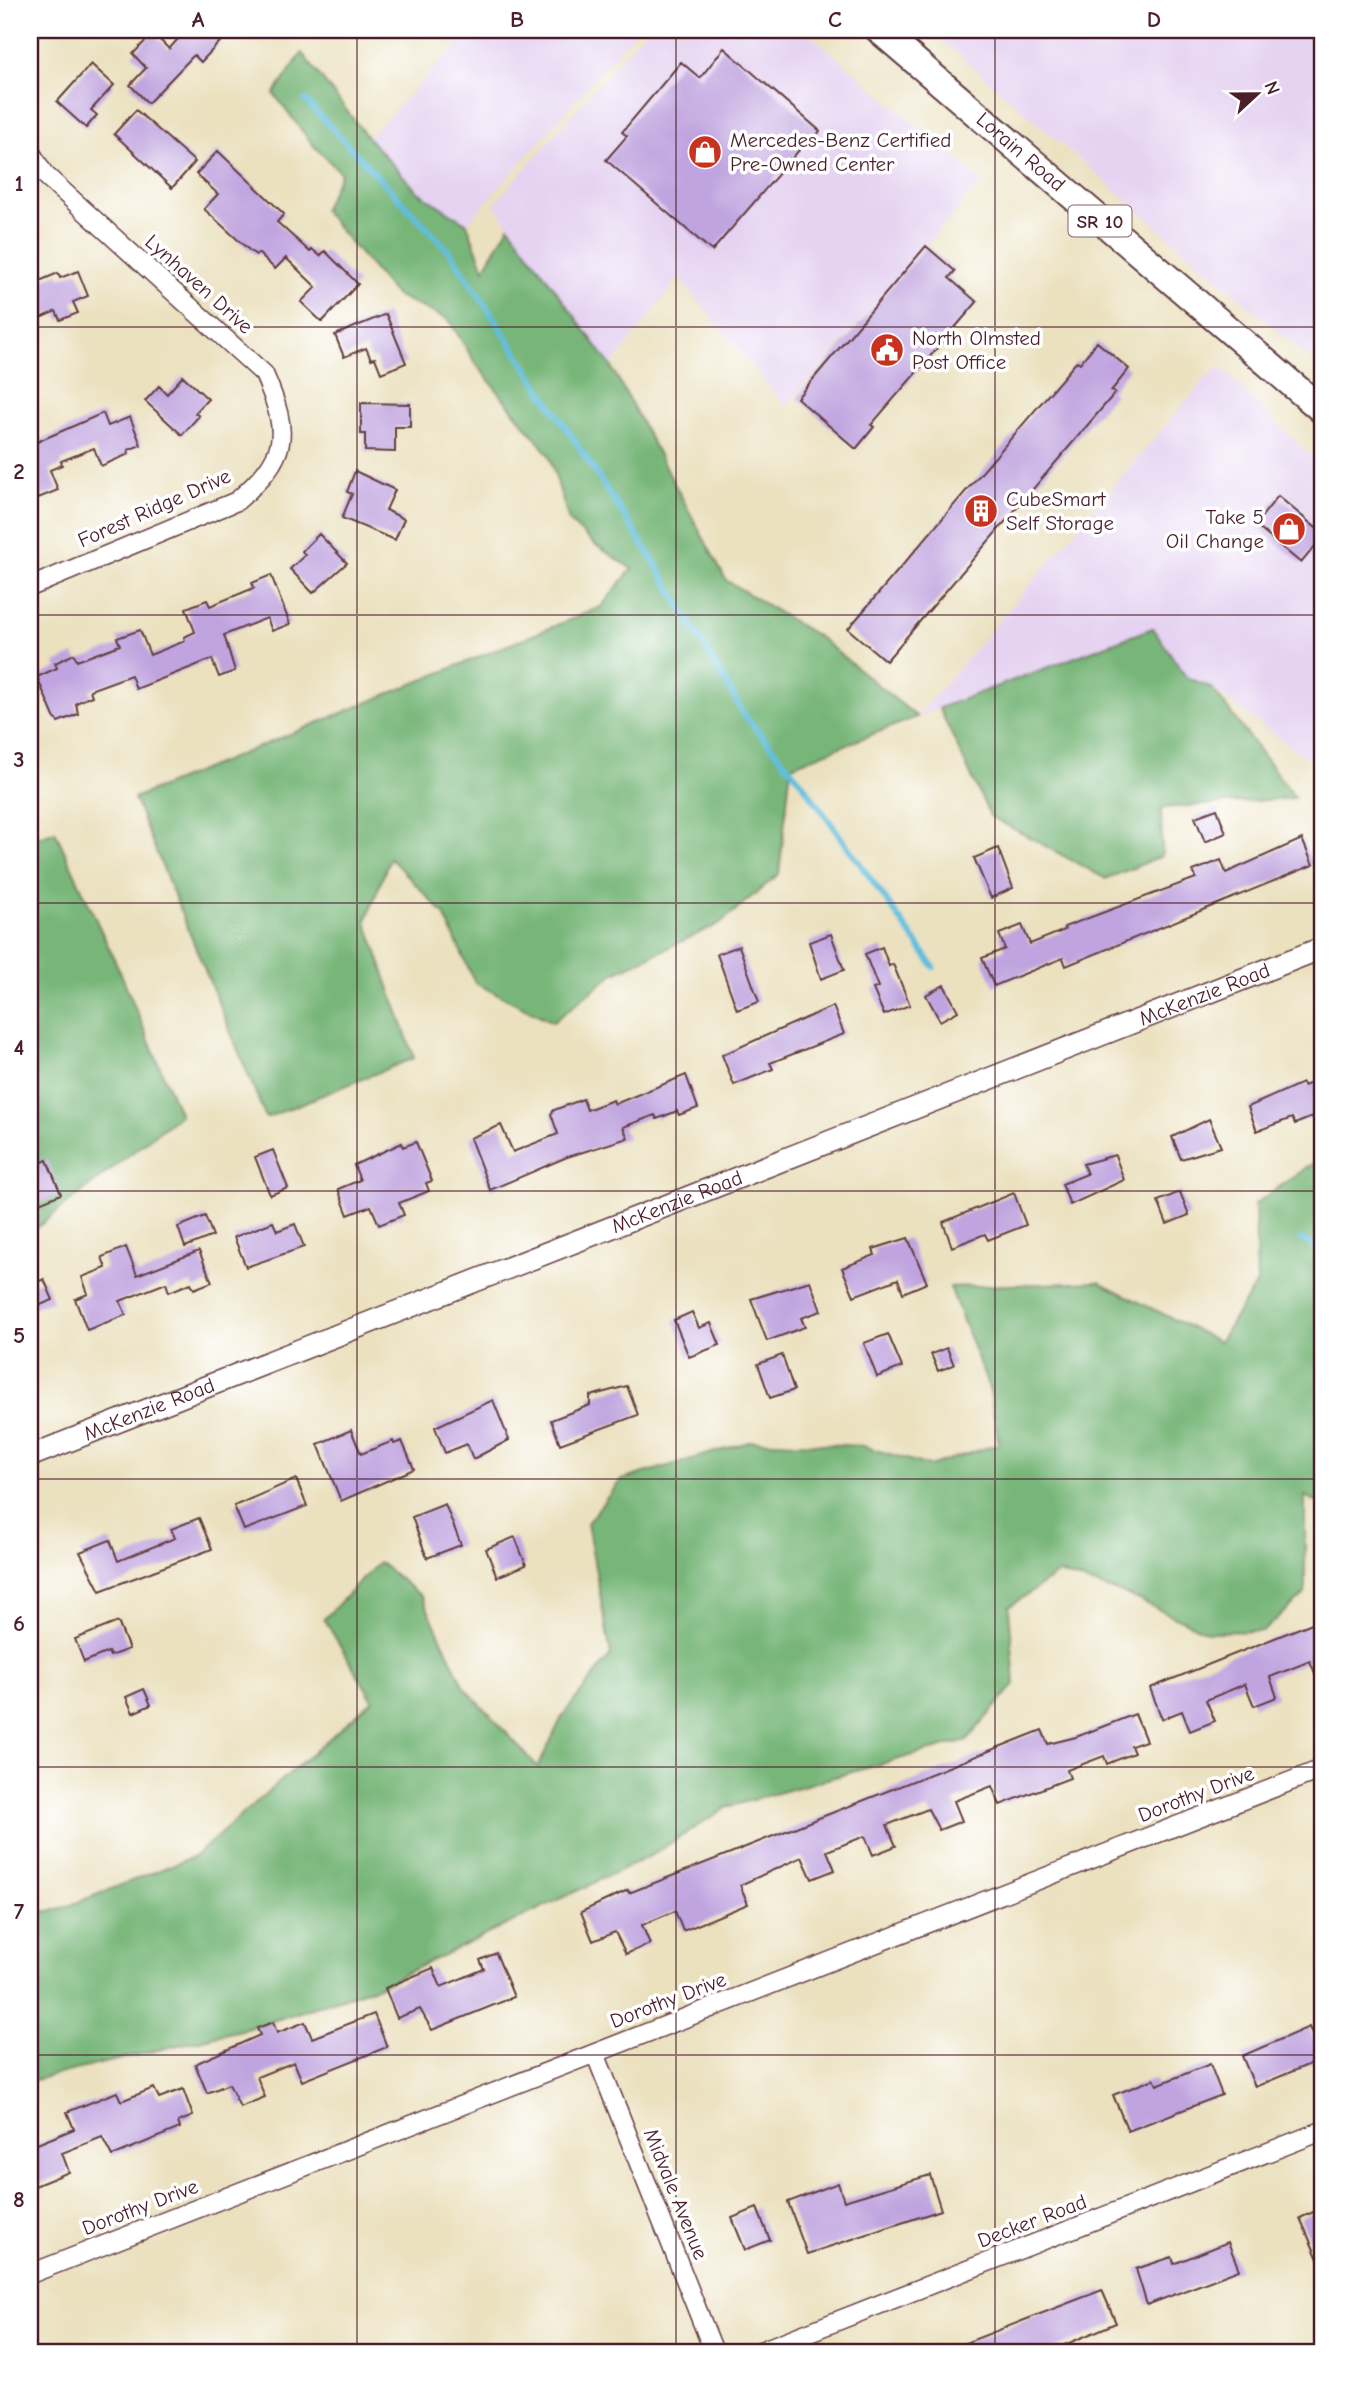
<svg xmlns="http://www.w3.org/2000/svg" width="1352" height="2382" font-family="'Comic Neue',sans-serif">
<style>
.built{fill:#e5d3f1}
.forest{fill:#77b678;stroke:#606a52;stroke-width:2}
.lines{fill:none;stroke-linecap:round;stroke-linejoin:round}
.stream{stroke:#60bede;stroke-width:6}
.building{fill:#c0a4df}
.minor-casing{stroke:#623c41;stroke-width:21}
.tertiary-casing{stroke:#623c41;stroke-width:24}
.primary-casing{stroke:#623c41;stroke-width:30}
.minor{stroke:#fff;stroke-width:18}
.tertiary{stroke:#fff;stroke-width:21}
.primary{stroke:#fff;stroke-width:26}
.grid{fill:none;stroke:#4a1f2b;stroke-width:2;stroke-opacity:0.55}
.labels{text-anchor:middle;stroke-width:7;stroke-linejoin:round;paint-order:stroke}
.shield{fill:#fff;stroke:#80626b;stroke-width:2}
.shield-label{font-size:19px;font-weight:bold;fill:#4a1f2b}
.poi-label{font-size:21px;fill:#4a1f2b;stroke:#fff;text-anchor:start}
.street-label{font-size:21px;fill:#4a1f2b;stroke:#fff}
.neatline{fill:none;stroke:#4a1f2b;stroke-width:2.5}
.grid-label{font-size:23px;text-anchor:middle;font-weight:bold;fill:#4a1f2b}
</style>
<rect width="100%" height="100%" fill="#fff"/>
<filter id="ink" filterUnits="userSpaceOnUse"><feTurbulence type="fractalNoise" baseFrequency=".0143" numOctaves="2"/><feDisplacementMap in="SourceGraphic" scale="14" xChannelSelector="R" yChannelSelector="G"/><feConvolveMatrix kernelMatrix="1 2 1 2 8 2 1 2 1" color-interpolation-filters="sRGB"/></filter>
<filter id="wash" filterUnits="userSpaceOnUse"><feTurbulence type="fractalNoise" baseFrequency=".00686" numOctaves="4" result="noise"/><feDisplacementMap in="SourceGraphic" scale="28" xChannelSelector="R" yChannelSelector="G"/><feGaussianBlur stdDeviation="1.57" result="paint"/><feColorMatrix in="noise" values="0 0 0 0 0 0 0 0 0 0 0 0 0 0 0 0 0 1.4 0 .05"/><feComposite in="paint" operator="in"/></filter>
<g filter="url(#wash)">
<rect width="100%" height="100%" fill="#ebe1bf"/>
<path class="built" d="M471 30H637L467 224 418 192 368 138Z
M646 30H805L982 181 786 407 679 278 611 366 494 204Z
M930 30H1322V369Z
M1220 367 1322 467V762L1303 756 1212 688 1186 677 1153 628 917 717 1207 377Z"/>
<path class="forest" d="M302 53 368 138 418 192 467 224 484 269 509 226 611 366 726 580 820 638 917 717 791 766 779 874 719 924 614 973 553 1022 475 983 444 914 390 858 366 921 414 1058 266 1118 134 798 601 607 632 569 594 544 569 521 549 455 476 364 449 320 395 295 323 210 341 173 314 146 274 94Z
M1153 628 1186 677 1212 688 1295 798 1161 808 1162 856 1106 879 990 816 939 708Z
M55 831 121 974 180 1115 30 1233V841Z
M1322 1157V1504L1305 1496V1594L1263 1631 1207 1632 1130 1596 1059 1573 1009 1607 1015 1684 967 1740 727 1807 654 1854 381 1985 257 2026 30 2081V1913L58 1910 195 1856 373 1700 324 1619 379 1562 422 1597 464 1687 538 1767 563 1715 611 1655 587 1523 621 1480 752 1441 863 1446 929 1466 999 1444 990 1391 950 1287 1099 1282 1219 1342 1257 1283 1255 1204Z"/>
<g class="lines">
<path class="stream" d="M305 100 451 253 657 566 745 716 800 780 934 967
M1301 1239 1322 1251"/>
</g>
<g id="blocks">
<path class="building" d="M186 30H231L201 62 194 55 148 103 130 85 146 68 133 54 153 33 169 49Z
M724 48 820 131 810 144 806 142 712 251 606 160 627 136 622 132 681 62 700 78Z
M91 64 114 85 91 110 97 115 86 128 57 102Z
M136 110 195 162 172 188 114 134Z
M218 151 284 214 277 222 310 252 312 249 320 256 325 251 358 284 322 322 301 302 316 287 286 258 275 269 258 253 256 255 249 250 204 209 218 194 196 174Z
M926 246 955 271 949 278 977 302 871 425 874 427 856 449 797 398Z
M78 271 88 296 73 302 78 313 60 320 56 311 38 319 30 299V285L58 273 60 278Z
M386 314 406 363 381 373 375 358 371 359 366 348 344 357 335 335Z
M1097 342 1129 369 1111 391 1115 393 886 661 848 629 1077 361 1080 363Z
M183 376 208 399 195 413 199 416 182 435 145 401 159 386 167 394Z
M361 403 410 404V427H395V452L365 451V434H361Z
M103 413 108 426 130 417 141 445 128 450 129 454 101 466 94 448 61 461 62 465 50 470 58 490 36 499 30 483V445Z
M355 471 395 490 386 510 404 519 395 540 342 518 352 494 347 492Z
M1278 496 1322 533V538L1301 563 1255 525Z
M319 534 347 563 313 593 290 569 305 555 302 551Z
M271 575 290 624 272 631 267 618 224 635 235 671 219 677 212 659 136 689 131 675 90 690 92 696 76 703 78 714 58 722 54 717 37 677 57 668 55 663 74 654 77 661 120 645 117 638 140 630 150 655 185 641 184 637 195 632 186 608 207 600 210 606 254 588 252 583Z
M1217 809 1226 833 1205 842 1195 817Z
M1302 839 1313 865 1066 966 1063 958 994 986 982 958 1005 949 999 934 1022 925 1030 944 1065 930 1064 927 1196 878 1193 871 1221 860 1226 873Z
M998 848 1013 888 991 898 974 858Z
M831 934 844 970 821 979 809 942Z
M739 946 759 1002 737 1010 717 954Z
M882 947 889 966 893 964 910 1005 884 1015 873 989 878 987 865 954Z
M944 985 958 1011 940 1021 926 995Z
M833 1006 844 1034 770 1063 773 1069 734 1085 722 1055Z
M686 1075 698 1108 679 1115 677 1111 657 1119 655 1115 623 1127 628 1138 567 1157 490 1190 470 1138 501 1125 513 1152 558 1134 551 1114 554 1110 583 1099 587 1110 613 1100 615 1104Z
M1322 1079V1113L1295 1124 1292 1118 1257 1131 1248 1107 1302 1083 1303 1086Z
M1209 1119 1221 1147 1181 1159 1172 1137Z
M416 1142 432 1181 426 1183 429 1191 399 1203 404 1215 379 1225 371 1206 348 1215 338 1189 360 1180 354 1165 402 1143 403 1147Z
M273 1150 288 1188 270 1195 255 1157Z
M1115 1155 1124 1180 1070 1205 1062 1184 1087 1174 1083 1164Z
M47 1160 61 1194 37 1204 30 1185V1167Z
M1180 1192 1189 1215 1167 1224 1158 1201Z
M1014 1193 1026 1225 988 1240 985 1234 952 1247 943 1222Z
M205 1216 213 1236 185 1247 178 1227Z
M273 1222 277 1231 295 1224 304 1247 246 1267 234 1237Z
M908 1238 927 1283 903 1293 898 1279 854 1296 842 1268 875 1255 873 1249Z
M126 1247 137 1275 199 1251 212 1282 194 1289 191 1283 169 1292 166 1283 120 1301 126 1315 87 1330 75 1299 88 1294 82 1277 106 1268 102 1257Z
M44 1279 53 1300 30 1309V1285Z
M810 1281 821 1311 801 1318 805 1327 767 1341 751 1299Z
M692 1312 699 1328 711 1323 720 1345 689 1357 674 1320Z
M888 1334 902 1367 877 1377 864 1343Z
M947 1348 954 1365 938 1371 931 1354Z
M782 1355 794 1390 770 1398 758 1364Z
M627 1386 638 1415 560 1444 551 1420 590 1405V1396Z
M493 1400 509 1440 473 1459 467 1444 445 1453 435 1427Z
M351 1430 361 1454 393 1441 394 1444 402 1441 414 1469 341 1501 318 1444Z
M296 1479 307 1506 244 1530 234 1506Z
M445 1504 461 1545 427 1558 412 1517Z
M199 1518 212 1549 100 1591 80 1552 110 1540 118 1561 175 1538 171 1529Z
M515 1537 526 1565 497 1577 486 1549Z
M1322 1619V1690L1310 1661 1270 1677 1277 1697 1254 1706 1245 1684 1206 1700 1215 1721 1190 1731 1182 1711 1162 1719 1150 1688Z
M118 1622 129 1649 110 1656 108 1652 84 1662 75 1639Z
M144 1689 151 1705 133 1713 126 1697Z
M1135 1714 1146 1741 1131 1746 1134 1753 1107 1764 1104 1756 1067 1770 1070 1778 1000 1805 992 1786 954 1801 962 1821 939 1830 928 1809 887 1825 896 1846 873 1855 865 1836 827 1851 835 1870 812 1879 802 1857 740 1885 748 1904 683 1931 675 1911 642 1925 650 1944 626 1954 615 1932 593 1941 581 1912 628 1890 629 1893 1042 1730 1048 1744 1076 1737Z
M496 1953 514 1997 432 2030 420 2009 397 2018 385 1988 433 1968 441 1987 484 1969 480 1960Z
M374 2014 387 2047 302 2081 294 2062 257 2077 265 2097 240 2107 229 2084 207 2093 195 2064 260 2035 257 2028 273 2022 277 2033 305 2022 312 2038Z
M1309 2027 1322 2059 1255 2087 1242 2056Z
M1210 2064 1222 2095 1128 2131 1113 2095 1154 2079 1157 2085Z
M154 2088 159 2098 183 2089 193 2116 178 2122 180 2128 112 2156 102 2137 62 2153 69 2172 30 2188V2147L74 2129 67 2112 117 2092 121 2101Z
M930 2175 941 2210 807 2254 788 2202 838 2183 844 2201Z
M757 2208 770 2240 745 2250 732 2218Z
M1322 2208V2268L1300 2218Z
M1228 2242 1239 2270 1147 2305 1136 2269 1172 2257 1174 2264Z
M1102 2290 1116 2323 1048 2352H942Z"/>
</g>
</g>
<g filter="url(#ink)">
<use href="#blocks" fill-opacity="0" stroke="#623c41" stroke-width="2"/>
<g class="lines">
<g class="minor-casing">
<path id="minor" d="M30 151 44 174 264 374C291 436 288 456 237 501L30 587
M595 2053 714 2352
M30 2274 1322 1769
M758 2352 1322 2131"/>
</g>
<g class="tertiary-casing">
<g id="tertiary">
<path id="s1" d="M30 1456 1322 948"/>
</g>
</g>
<g class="primary-casing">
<g id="primary">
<path id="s2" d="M879 30 1322 410"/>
</g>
</g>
<use href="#minor" class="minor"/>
<use href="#tertiary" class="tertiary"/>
<use href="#primary" class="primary"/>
</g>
</g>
<path class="grid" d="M357 30V2352M676 30V2352M995 30V2352M30 327H1322M30 615H1322M30 903H1322M30 1191H1322M30 1479H1322M30 1767H1322M30 2055H1322"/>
<defs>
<g id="shop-disc" transform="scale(1.75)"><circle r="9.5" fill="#c8321e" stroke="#fff"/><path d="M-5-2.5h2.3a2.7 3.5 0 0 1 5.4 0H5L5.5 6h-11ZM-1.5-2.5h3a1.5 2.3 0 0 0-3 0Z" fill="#fff"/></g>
<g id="civic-disc" transform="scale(1.75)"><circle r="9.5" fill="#c8321e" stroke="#fff"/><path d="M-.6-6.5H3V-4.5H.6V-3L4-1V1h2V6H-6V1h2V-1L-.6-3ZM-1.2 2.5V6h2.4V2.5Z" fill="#fff"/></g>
<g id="building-disc" transform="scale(1.75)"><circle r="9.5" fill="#c8321e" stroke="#fff"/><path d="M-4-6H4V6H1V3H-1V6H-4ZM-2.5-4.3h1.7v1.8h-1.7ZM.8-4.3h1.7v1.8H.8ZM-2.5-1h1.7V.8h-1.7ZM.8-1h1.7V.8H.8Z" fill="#fff"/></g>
</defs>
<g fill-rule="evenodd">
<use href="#shop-disc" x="705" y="152"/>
<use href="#civic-disc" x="887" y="350"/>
<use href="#building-disc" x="981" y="511"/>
<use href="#shop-disc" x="1289" y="529"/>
</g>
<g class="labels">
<rect class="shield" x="1068.5" y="205.5" width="63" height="31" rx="5"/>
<g class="shield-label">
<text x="1100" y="228">SR 10</text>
</g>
<g class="poi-label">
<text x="730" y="147">Mercedes-Benz Certified<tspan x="730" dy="24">Pre-Owned Center</tspan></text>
<text x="912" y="345">North Olmsted<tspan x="912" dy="24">Post Office</tspan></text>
<text x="1006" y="506">CubeSmart<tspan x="1006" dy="24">Self Storage</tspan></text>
<text x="1264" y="524" text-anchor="end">Take 5<tspan x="1264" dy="24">Oil Change</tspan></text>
</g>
<g class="street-label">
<text dy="7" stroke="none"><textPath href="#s2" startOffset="187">Lorain Road</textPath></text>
<text transform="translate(199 284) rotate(42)" y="7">Lynhaven Drive</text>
<text transform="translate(154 508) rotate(-24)" y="7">Forest Ridge Drive</text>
<text dy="7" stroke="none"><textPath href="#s1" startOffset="1262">McKenzie Road</textPath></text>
<text dy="7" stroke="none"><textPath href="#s1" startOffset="695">McKenzie Road</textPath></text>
<text dy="7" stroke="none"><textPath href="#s1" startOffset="128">McKenzie Road</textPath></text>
<text transform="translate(1196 1794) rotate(-21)" y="7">Dorothy Drive</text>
<text transform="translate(668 2000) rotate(-21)" y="7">Dorothy Drive</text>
<text transform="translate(676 2194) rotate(68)" y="7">Midvale Avenue</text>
<text transform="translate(140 2207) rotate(-21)" y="7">Dorothy Drive</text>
<text transform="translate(1032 2221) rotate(-21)" y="7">Decker Road</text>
</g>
</g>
<rect width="1352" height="2382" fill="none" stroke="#fff" stroke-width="77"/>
<g transform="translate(1257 94) rotate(68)" stroke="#ffffff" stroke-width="5" paint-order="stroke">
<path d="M0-5L12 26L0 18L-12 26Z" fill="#4a1f2b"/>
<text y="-10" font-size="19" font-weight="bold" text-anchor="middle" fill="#4a1f2b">N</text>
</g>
<rect x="38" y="38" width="1276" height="2306" class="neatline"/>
<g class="grid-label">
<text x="198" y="27">A</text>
<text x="517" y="27">B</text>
<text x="835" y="27">C</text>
<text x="1154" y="27">D</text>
<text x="19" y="191">1</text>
<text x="19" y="479">2</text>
<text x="19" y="767">3</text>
<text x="19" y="1055">4</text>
<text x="19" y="1343">5</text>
<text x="19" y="1631">6</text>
<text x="19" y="1919">7</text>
<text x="19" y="2207">8</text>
</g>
</svg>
